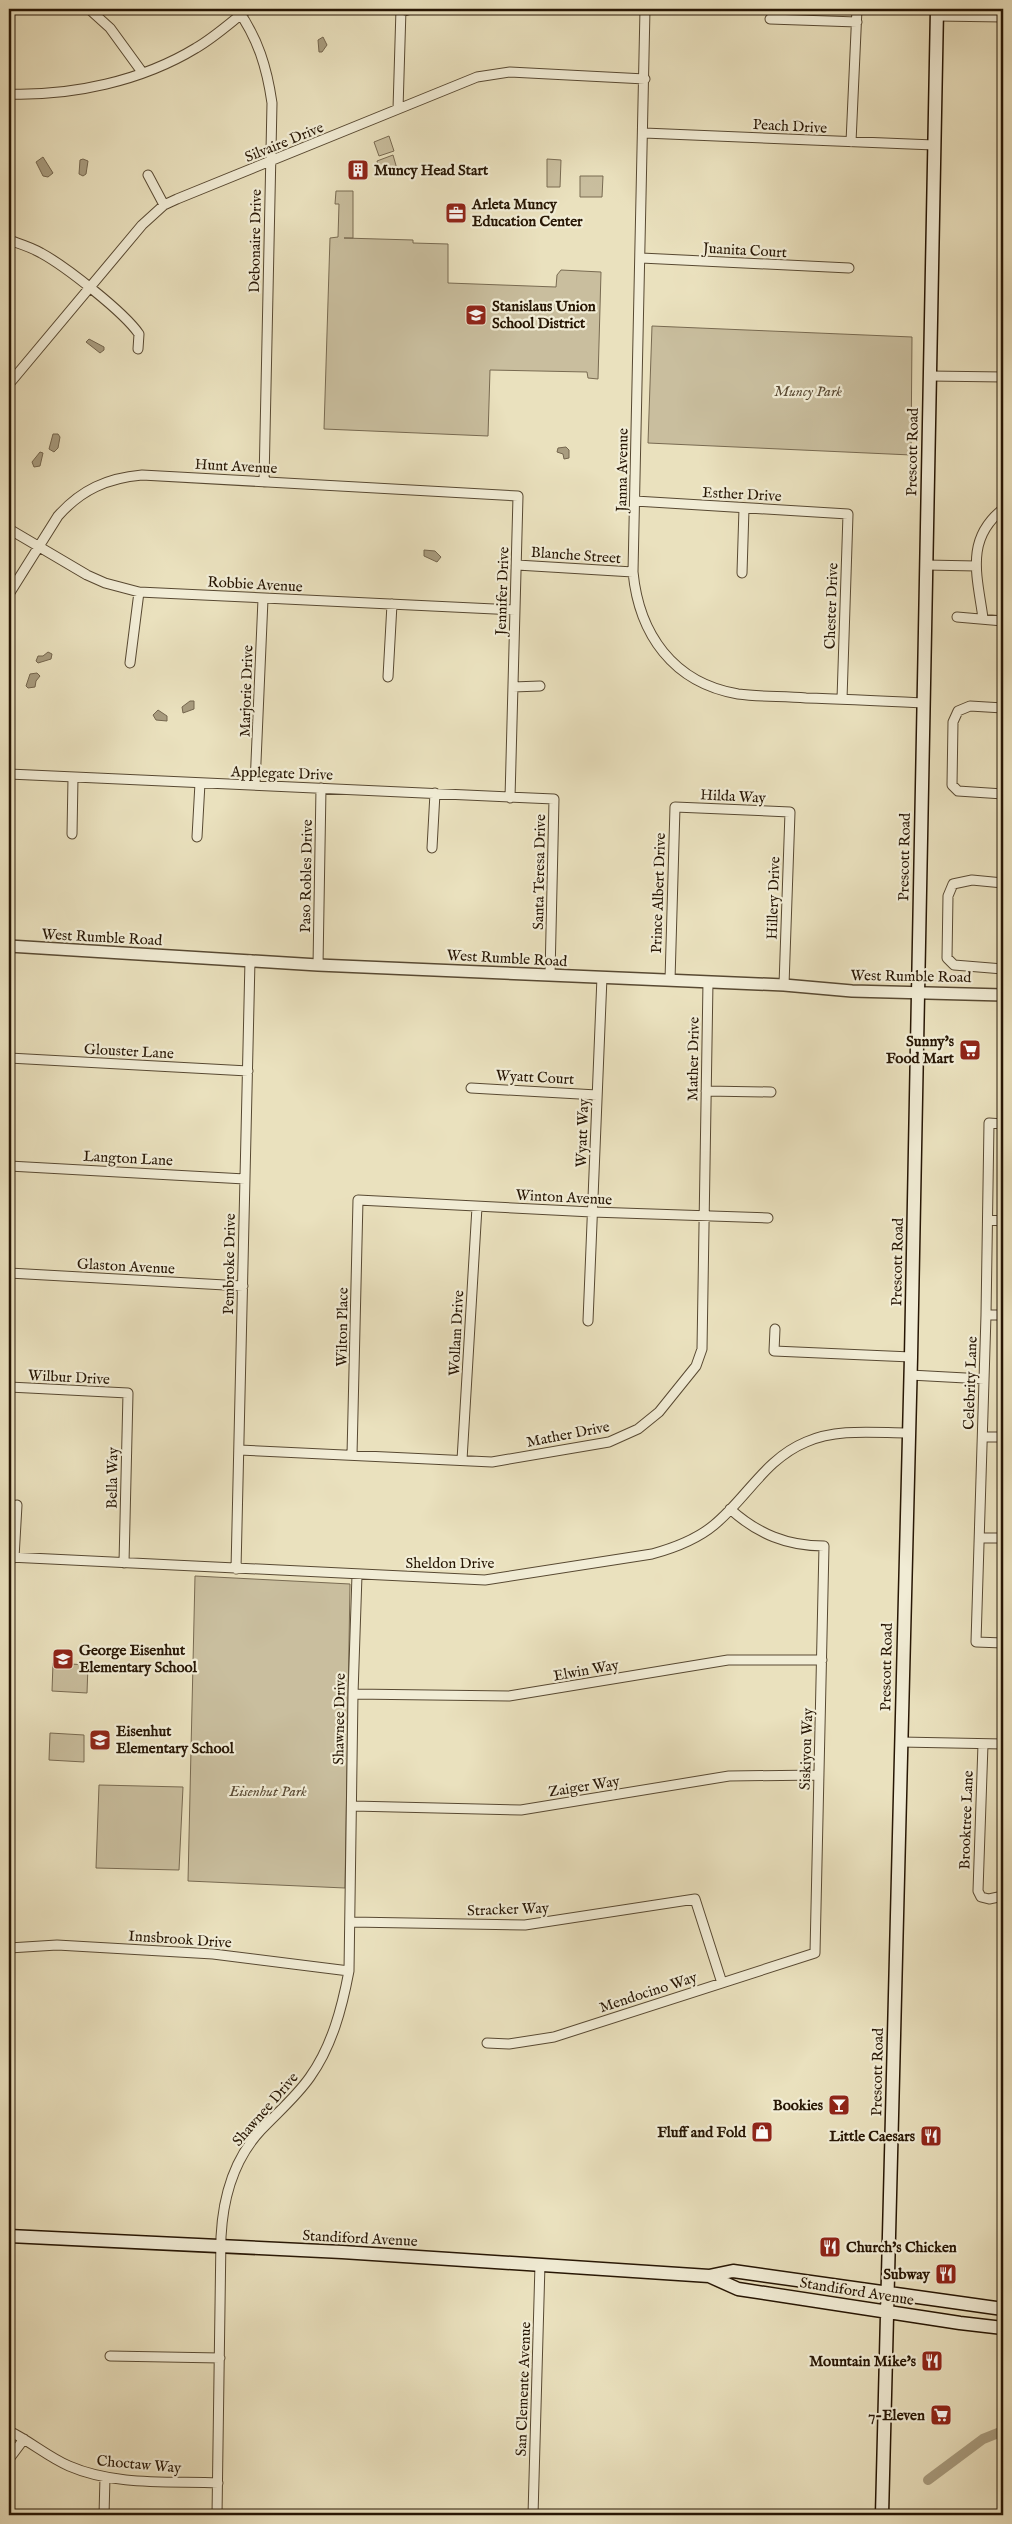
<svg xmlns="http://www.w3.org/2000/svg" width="1012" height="2524" font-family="'IM FELL English',serif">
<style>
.green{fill:#c9be9e;stroke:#786a51}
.water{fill:#a89c7f;stroke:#74664e}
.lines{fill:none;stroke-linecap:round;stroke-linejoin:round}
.canal{stroke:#a89c7f;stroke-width:10}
.minor-casing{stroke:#584932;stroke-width:11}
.tertiary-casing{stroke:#584932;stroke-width:14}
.secondary-casing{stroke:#271604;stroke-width:15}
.minor{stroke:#f1ecd5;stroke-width:9}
.tertiary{stroke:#f1ecd5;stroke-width:11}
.secondary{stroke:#f1ecd5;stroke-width:12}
.labels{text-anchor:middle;stroke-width:4.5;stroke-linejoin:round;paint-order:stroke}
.street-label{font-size:15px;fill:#271604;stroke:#f1ecd5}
.poi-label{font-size:15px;font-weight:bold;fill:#271604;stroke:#f1ecd5;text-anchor:end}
.park-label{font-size:15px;font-style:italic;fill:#584832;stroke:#f1ecd5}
</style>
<rect width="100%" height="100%" fill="#eae1be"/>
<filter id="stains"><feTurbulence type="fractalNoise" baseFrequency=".004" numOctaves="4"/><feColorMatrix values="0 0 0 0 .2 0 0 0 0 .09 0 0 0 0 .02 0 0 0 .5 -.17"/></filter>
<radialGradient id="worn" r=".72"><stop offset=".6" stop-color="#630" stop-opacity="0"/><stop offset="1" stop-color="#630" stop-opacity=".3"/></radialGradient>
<path class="green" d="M389 136 394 151 379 156 374 142Z
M393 155 397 169 381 175 377 161Z
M547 159 561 160 560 187H547Z
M580 176H603L602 197H580Z
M336 191H353V238H344L413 240V243L448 244V283L556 287 557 275 561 270 601 272 598 379 588 378 587 372 490 370 488 436 324 429 330 238 338 237 339 204H335Z
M652 326 912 337 911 455 648 443Z
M195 1576 350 1584 345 1888 188 1881Z
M53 1663 88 1665 87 1693 52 1691Z
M50 1733 84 1735V1762L49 1760Z
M99 1785 183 1787 179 1870 96 1868Z"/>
<path class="water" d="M323 37 327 45 322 52H319L318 40Z
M43 157 53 173 48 177 43 176 36 162Z
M83 159 88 161 86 174 83 176 79 174 80 160Z
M89 339 104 347V350L100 353 86 342Z
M53 434H58L60 437 58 448 54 452 49 449Z
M566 447 569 450V458L564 459 563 454 557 452 558 448Z
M40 452 43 453 40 466 34 467 32 462Z
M424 550 435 551 441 557 437 562 424 556Z
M48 652 52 654 51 659 38 663 36 661 38 656H43Z
M37 673 40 676 36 681 35 687 28 688 26 686 30 674Z
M190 701H194V709L183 713 182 707Z
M158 710 167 716V721L156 720 153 715Z"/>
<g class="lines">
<path class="canal" d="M928 2480 983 2439 1003 2431"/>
<g class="minor-casing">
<path id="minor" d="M89 9 110 28 142 72
M237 9C258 38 267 68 272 103L264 482
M645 9 633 572C639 634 673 683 738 694 760 697 783 696 806 698 845 699 884 701 923 703
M401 12 411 9
M937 16 1003 17
M770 19 857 22
M9 94C72 96 142 81 196 48 215 37 231 22 248 9
M398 109 401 9
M644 133 934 145
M851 142 857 9
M148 175 164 205
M9 240C20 244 31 247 41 253 65 266 124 312 139 334L138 349
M641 258 849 268
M930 376 1003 377
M9 384 142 225 164 205 177 199 477 77 510 72 645 79
M635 501 848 514 842 699
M9 529 87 575 105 583 139 592 515 610
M517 565 633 572
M926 565 976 566
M742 573 744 508
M9 594 58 516C81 490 107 478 142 475L518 496 510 798
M957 617 1003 621
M983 618C977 575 965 539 1003 509
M130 663 139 592
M388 677 392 604
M513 687 540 686
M1003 708 970 706 958 711 953 722 952 785 958 791 1003 794
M9 774 554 799 550 975
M255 785 263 599
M72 834 73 778
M197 837 200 783
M432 848 435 793
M1003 883 972 880 953 884 948 896 947 958 954 965 1003 969
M318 965 321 788
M670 980 675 807 790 812 784 985
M9 1058 248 1071
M471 1088 597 1095
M706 1091 771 1092
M1003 1124 989 1123 986 1315 976 1642 1003 1643
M9 1166 245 1179
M988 1220 1003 1221
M9 1273 243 1286
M986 1315H1003
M588 1321 602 977
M775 1329 774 1351 911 1357
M910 1375 984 1379
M9 1387 128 1393 124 1563
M983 1437H1003
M239 1450 492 1462 609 1442 638 1429 659 1412 696 1366 702 1349 708 982
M352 1455 358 1200 592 1212 768 1218
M462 1460 477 1207
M980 1538H1003
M9 1557 485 1580 652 1554C674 1548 696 1540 714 1525 747 1498 765 1459 806 1442 838 1428 875 1433 909 1433
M14 1558 17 1505
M236 1569 250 960
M353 1694 509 1696 728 1660H822
M901 1742 1003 1744
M983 1744 978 1891 981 1897 989 1899 1003 1896
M353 1806 521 1810 729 1776 819 1775
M351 1922 525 1925 695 1899 722 1983
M9 1948 57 1945 213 1954 349 1971
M487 2043 509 2044 554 2037 815 1953 824 1546C787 1546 758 1534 730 1509
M110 2356 220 2358
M9 2431C30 2441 48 2457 69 2466 115 2486 169 2481 218 2483
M9 2459 24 2439
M104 2515 105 2477
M217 2515 221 2237C223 2197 233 2160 261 2130 278 2112 296 2097 310 2077 332 2046 342 2008 349 1971L353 1694 357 1575
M533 2515 540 2264"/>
</g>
<g class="tertiary-casing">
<path id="tertiary" d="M9 946 318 965 784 985 852 991 1003 995"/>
</g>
<g class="secondary-casing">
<path id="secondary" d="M9 2236 342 2252 709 2276 733 2271 1003 2309
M709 2276 738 2289 960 2323 1003 2328
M882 2515 911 1357 937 9"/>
</g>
<use href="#minor" class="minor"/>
<use href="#tertiary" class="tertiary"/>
<use href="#secondary" class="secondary"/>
</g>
<defs>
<g id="building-square" transform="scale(1.125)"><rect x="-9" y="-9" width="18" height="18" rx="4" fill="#8f2418" stroke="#f1ecd5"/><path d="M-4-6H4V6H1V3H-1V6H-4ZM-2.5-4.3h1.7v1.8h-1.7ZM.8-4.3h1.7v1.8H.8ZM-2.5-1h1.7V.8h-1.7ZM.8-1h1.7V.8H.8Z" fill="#fff"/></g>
<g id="office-square" transform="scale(1.125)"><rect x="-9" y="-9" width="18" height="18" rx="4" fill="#8f2418" stroke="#f1ecd5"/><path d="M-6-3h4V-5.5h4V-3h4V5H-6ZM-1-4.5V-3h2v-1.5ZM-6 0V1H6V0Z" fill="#fff"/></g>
<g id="school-square" transform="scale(1.125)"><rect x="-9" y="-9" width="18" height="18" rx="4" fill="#8f2418" stroke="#f1ecd5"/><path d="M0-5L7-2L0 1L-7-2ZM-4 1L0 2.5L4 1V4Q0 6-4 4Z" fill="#fff"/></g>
<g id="supermarket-square" transform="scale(1.125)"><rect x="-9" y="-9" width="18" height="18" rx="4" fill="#8f2418" stroke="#f1ecd5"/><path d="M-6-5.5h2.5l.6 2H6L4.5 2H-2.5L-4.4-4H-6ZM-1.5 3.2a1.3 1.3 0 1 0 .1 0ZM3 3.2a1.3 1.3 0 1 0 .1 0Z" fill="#fff"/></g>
<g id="bar-square" transform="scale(1.125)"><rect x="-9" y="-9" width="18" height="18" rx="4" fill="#8f2418" stroke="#f1ecd5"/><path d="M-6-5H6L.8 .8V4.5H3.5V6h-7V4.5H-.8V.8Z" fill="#fff"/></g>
<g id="shop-square" transform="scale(1.125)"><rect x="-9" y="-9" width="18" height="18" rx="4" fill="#8f2418" stroke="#f1ecd5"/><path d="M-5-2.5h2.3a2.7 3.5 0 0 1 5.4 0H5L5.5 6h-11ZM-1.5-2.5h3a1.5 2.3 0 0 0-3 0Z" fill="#fff"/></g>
<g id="restaurant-square" transform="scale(1.125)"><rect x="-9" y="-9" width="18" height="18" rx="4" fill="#8f2418" stroke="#f1ecd5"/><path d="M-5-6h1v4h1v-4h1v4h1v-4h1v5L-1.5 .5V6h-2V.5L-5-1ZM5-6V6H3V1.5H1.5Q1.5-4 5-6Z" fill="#fff"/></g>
</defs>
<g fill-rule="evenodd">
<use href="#building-square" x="358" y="170"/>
<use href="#office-square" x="456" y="213"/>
<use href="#school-square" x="476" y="315"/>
<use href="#supermarket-square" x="970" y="1050"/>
<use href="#school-square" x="63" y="1659"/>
<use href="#school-square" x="100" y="1740"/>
<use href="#bar-square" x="839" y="2105"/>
<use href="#shop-square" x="762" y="2132"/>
<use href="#restaurant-square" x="931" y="2136"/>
<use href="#restaurant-square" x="830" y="2247"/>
<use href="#restaurant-square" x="946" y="2274"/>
<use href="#restaurant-square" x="932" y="2361"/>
<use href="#supermarket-square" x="941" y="2415"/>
</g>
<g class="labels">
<g class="street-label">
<text transform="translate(790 126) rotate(3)" y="5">Peach Drive</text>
<text transform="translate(284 142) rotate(-22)" y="5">Silvaire Drive</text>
<text transform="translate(255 241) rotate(-89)" y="5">Debonaire Drive</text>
<text transform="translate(745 250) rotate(3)" y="5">Juanita Court</text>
<text transform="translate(912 452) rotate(-89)" y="5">Prescott Road</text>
<text transform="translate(236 466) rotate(3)" y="5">Hunt Avenue</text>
<text transform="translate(622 470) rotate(-89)" y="5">Janna Avenue</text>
<text transform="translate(742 494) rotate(3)" y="5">Esther Drive</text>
<text transform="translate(576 555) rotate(4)" y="5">Blanche Street</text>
<text transform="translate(255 584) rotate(3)" y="5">Robbie Avenue</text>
<text transform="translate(502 591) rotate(-88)" y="5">Jennifer Drive</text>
<text transform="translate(831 606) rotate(-88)" y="5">Chester Drive</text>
<text transform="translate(246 691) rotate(-88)" y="5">Marjorie Drive</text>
<text transform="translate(282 773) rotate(2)" y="5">Applegate Drive</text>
<text transform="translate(733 796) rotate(3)" y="5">Hilda Way</text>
<text transform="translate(904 857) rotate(-89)" y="5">Prescott Road</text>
<text transform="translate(539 872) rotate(-89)" y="5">Santa Teresa Drive</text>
<text transform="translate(306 876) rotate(-89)" y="5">Paso Robles Drive</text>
<text transform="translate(658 893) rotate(-88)" y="5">Prince Albert Drive</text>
<text transform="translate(773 898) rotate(-88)" y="5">Hillery Drive</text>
<text transform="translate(102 937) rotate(3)" y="5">West Rumble Road</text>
<text transform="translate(507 958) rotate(3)" y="5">West Rumble Road</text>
<text transform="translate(911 976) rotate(1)" y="5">West Rumble Road</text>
<text transform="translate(129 1051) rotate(3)" y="5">Glouster Lane</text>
<text transform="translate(693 1059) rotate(-89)" y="5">Mather Drive</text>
<text transform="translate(535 1077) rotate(3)" y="5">Wyatt Court</text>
<text transform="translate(582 1133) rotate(-88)" y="5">Wyatt Way</text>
<text transform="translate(128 1158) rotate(3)" y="5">Langton Lane</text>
<text transform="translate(564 1197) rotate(3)" y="5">Winton Avenue</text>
<text transform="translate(897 1262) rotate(-89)" y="5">Prescott Road</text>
<text transform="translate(229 1264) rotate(-89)" y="5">Pembroke Drive</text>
<text transform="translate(126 1266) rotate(3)" y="5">Glaston Avenue</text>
<text transform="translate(342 1327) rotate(-89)" y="5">Wilton Place</text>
<text transform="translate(456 1333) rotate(-87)" y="5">Wollam Drive</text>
<text transform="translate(69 1377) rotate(3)" y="5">Wilbur Drive</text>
<text transform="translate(970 1383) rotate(-88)" y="5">Celebrity Lane</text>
<text transform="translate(568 1434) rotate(-11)" y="5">Mather Drive</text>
<text transform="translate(112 1478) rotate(-89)" y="5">Bella Way</text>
<text x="450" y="1568">Sheldon Drive</text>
<text transform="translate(886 1667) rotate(-89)" y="5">Prescott Road</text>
<text transform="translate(586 1670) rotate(-10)" y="5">Elwin Way</text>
<text transform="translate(339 1719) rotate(-89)" y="5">Shawnee Drive</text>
<text transform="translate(806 1749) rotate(-88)" y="5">Siskiyou Way</text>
<text transform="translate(584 1786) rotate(-9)" y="5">Zaiger Way</text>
<text transform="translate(966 1820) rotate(-88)" y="5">Brooktree Lane</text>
<text transform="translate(508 1909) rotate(-2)" y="5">Stracker Way</text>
<text transform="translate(180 1939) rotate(4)" y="5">Innsbrook Drive</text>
<text transform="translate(648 1992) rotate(-18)" y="5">Mendocino Way</text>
<text transform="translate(877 2072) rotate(-89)" y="5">Prescott Road</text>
<text transform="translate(265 2109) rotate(-49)" y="5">Shawnee Drive</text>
<text transform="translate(360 2238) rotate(3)" y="5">Standiford Avenue</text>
<text transform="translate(857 2291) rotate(9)" y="5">Standiford Avenue</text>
<text transform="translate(523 2389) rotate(-88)" y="5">San Clemente Avenue</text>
<text transform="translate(139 2464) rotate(5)" y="5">Choctaw Way</text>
</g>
<g class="poi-label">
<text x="374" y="175" text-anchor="start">Muncy Head Start</text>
<text x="472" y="209" text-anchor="start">Arleta Muncy<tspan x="472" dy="17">Education Center</tspan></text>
<text x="492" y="311" text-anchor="start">Stanislaus Union<tspan x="492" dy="17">School District</tspan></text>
<text x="954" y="1046">Sunny's<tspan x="954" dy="17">Food Mart</tspan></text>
<text x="79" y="1655" text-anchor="start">George Eisenhut<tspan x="79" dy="17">Elementary School</tspan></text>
<text x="116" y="1736" text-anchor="start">Eisenhut<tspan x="116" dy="17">Elementary School</tspan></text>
<text x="823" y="2110">Bookies</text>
<text x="746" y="2137">Fluff and Fold</text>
<text x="915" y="2141">Little Caesars</text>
<text x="846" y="2252" text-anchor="start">Church's Chicken</text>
<text x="930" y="2279">Subway</text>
<text x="916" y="2366">Mountain Mike's</text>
<text x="925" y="2420">7-Eleven</text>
</g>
<g class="park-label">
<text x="808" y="396">Muncy Park</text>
<text x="268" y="1796">Eisenhut Park</text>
</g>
</g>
<rect width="1012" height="2524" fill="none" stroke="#eae1be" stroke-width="30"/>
<rect x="10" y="10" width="992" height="2504" fill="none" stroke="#271604" stroke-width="2.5"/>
<rect x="15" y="15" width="982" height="2494" fill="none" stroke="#271604"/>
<rect width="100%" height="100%" filter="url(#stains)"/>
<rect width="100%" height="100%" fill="url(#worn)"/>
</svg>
